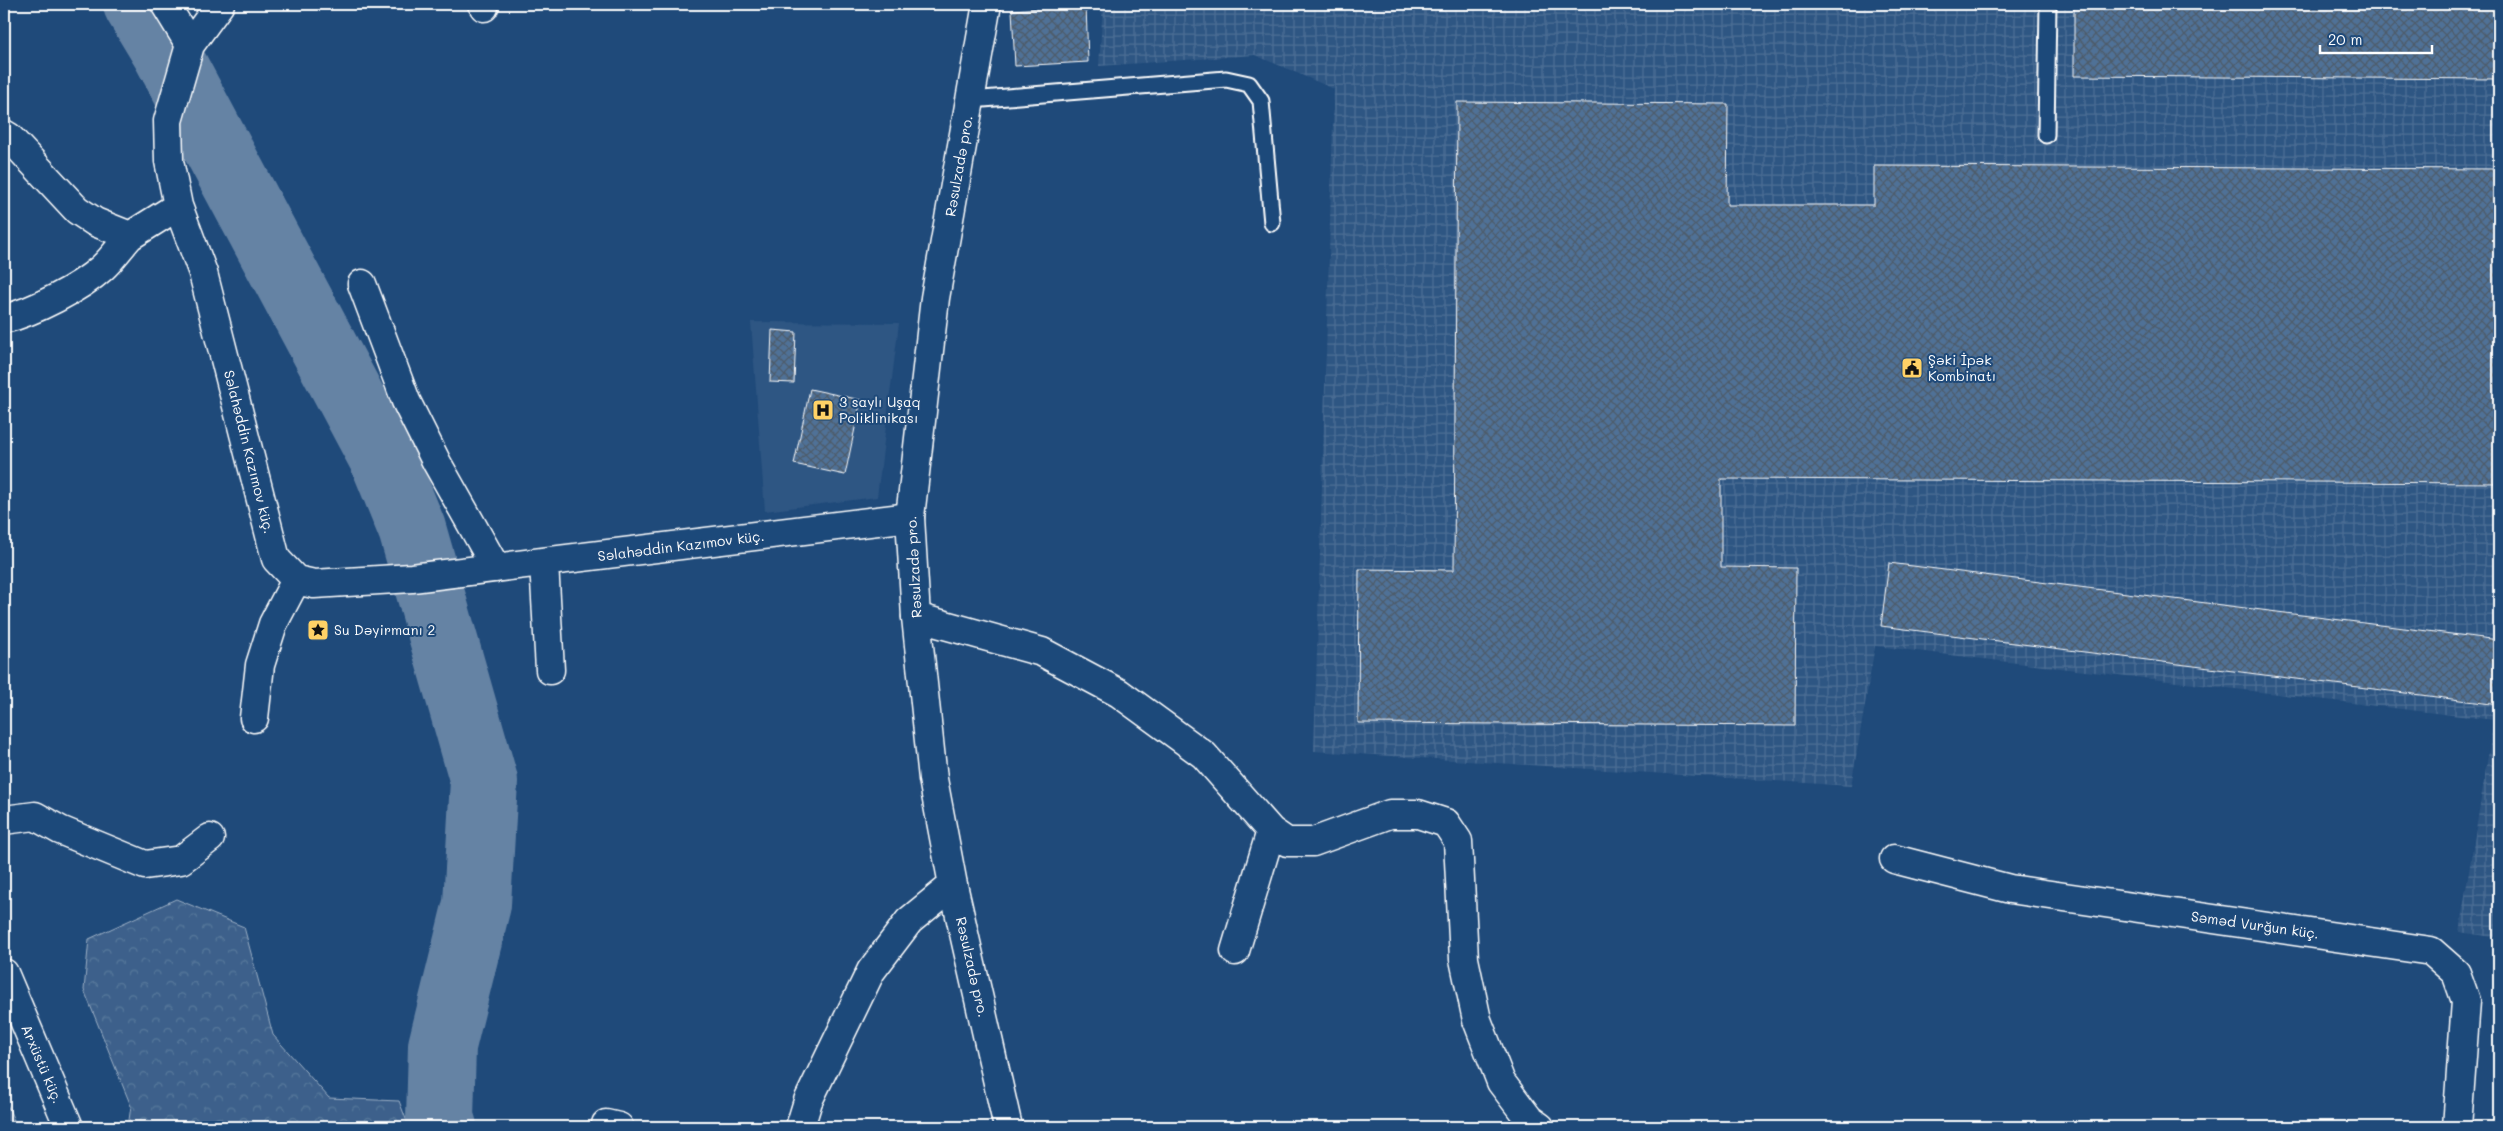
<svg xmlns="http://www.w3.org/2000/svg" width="2503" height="1131" font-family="Mali,sans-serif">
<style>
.built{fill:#2e5683}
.industrial{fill:url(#industrial-grid)}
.forest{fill:url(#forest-crowns);stroke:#9eb0c5}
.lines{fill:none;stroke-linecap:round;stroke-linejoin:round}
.river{stroke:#6583a4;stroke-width:68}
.building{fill:url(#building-cross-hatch);stroke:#fff}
.lane-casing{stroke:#fff;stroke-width:19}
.street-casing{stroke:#fff;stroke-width:31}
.secondary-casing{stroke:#fff;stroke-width:31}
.lane{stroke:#1f4a7a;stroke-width:15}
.street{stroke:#1f4a7a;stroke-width:28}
.secondary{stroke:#1f4a7a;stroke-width:28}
.labels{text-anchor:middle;stroke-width:4;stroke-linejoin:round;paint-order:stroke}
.street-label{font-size:14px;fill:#fff;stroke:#1f4a7a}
.poi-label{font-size:14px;fill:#fff;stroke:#1f4a7a;text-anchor:start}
</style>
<defs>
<pattern id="industrial-grid" width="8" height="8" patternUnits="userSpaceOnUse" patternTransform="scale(1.25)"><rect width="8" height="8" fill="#2e5683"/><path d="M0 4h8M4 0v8" fill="none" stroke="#4d6f96"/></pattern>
<pattern id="forest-crowns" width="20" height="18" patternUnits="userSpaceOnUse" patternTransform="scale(1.25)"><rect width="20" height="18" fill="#3c618b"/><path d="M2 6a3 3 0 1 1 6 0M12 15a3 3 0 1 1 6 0" fill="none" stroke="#59799c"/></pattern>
<pattern id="building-cross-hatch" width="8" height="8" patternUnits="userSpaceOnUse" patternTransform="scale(1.25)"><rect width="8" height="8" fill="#507197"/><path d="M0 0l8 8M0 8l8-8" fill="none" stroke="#4e5b6a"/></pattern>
</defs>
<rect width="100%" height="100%" fill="#1f4a7a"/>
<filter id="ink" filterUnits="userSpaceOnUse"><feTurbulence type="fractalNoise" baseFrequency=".02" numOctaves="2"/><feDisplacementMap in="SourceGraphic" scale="10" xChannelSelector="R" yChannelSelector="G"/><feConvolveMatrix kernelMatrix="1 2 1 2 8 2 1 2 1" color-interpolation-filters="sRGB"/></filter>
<g filter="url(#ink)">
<path class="built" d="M751 322 899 323 877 497 765 511Z"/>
<path class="industrial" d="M1103 4H2499V938L2459 932 2494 720 1875 646 1851 786 1314 751 1334 89 1255 55 1099 66Z"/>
<path class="forest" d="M176 899 244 927 273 1035 329 1098 399 1101 409 1127H128L131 1106 84 990 89 939Z
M4 1098 17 1127H4Z"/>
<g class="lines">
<path class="river" d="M137 4 166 52 384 460 412 529 484 781 477 904 442 1046 440 1119 443 1127"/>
</g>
<path class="building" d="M2074 4H2499V79L2074 76Z
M1086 5 1088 62 1015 66 1012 10Z
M1457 102 1728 104 1727 205H1874V166L2499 169V483L1721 479V567L1796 568 1795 726 1358 723 1359 569 1454 570Z
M772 330 796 332 794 383 770 382Z
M810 389 861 400 845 475 794 464Z
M1889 563 2499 640V705L1881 626Z"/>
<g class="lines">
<g class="lane-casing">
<path id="lane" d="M971 100 1226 79 1249 84 1261 101 1272 223
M2046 135 2048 4"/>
</g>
<g class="street-casing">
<path id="street" d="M165 4 190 45
M482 4 484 7
M4 134 9 137 77 210 95 222 130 236 178 206 169 161 168 121 190 45 220 4
M178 206 203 273 276 559 296 580 314 584 412 578 910 517
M362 284 406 401 437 463 496 568
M4 319C33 312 80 288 102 268 112 259 121 246 130 236
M544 563 550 670
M916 617 1042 652 1119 693 1204 755 1271 831 1287 842H1313L1390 814H1418L1446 823 1458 841 1464 959 1477 1020 1501 1082 1529 1119 1540 1127
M254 718 260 665 273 624 296 580
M4 820 35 816 60 830 145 865 181 860 210 838
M1894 859 2010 889 2431 951 2456 973 2466 1001 2457 1127
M1235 951 1271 831
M4 973 69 1127
M606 1124 619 1127
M800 1127 808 1101 871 971 909 921 953 885"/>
</g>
<g class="secondary-casing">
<path id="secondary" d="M987 4 935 298 910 517 916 617 933 779 953 885 1008 1127"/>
</g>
<use href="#lane" class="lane"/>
<use href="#street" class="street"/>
<use href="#secondary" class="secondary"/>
</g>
</g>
<defs>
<g id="civic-square" transform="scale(1.125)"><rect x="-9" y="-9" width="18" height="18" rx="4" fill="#ffd166" stroke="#1f4a7a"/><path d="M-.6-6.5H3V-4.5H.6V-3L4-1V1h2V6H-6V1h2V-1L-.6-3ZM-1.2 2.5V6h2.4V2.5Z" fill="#111"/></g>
<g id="hospital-square" transform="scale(1.125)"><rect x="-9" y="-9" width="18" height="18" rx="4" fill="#ffd166" stroke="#1f4a7a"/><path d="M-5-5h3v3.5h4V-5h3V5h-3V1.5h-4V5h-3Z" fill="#111"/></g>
<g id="sight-square" transform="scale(1.125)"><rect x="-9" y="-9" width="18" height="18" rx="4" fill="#ffd166" stroke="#1f4a7a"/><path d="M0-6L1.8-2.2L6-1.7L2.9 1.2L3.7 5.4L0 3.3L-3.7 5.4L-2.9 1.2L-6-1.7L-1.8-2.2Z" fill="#111"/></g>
</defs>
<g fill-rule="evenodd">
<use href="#civic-square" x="1912" y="368"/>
<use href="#hospital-square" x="823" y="410"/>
<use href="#sight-square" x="318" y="630"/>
</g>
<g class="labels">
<g class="street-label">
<text transform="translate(959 166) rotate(-80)" y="5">Rəsulzadə pro.</text>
<text transform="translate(249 452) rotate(76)" y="5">Səlahəddin Kazımov küç.</text>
<text transform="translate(681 546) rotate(-7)" y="5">Səlahəddin Kazımov küç.</text>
<text transform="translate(914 567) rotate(-93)" y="5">Rəsulzadə pro.</text>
<text transform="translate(2255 925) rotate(8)" y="5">Səməd Vurğun küç.</text>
<text transform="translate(972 967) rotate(77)" y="5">Rəsulzadə pro.</text>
<text transform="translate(42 1064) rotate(67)" y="5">Arxüstü küç.</text>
</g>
<g class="poi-label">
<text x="1928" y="365">Şəki İpək<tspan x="1928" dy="16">Kombinatı</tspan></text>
<text x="839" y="407">3 saylı Uşaq<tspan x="839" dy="16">Poliklinikası</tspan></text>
<text x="334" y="635">Su Dəyirmanı 2</text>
</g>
</g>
<rect width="2503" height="1131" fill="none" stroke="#1f4a7a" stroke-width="20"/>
<rect x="10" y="10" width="2483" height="1111" fill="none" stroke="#fff" stroke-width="2" filter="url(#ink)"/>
<path d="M2320 45v8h112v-8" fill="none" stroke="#ffffff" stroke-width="2.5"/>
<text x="2328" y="45" font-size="15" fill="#ffffff" stroke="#1f4a7a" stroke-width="4" paint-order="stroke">20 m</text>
</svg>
